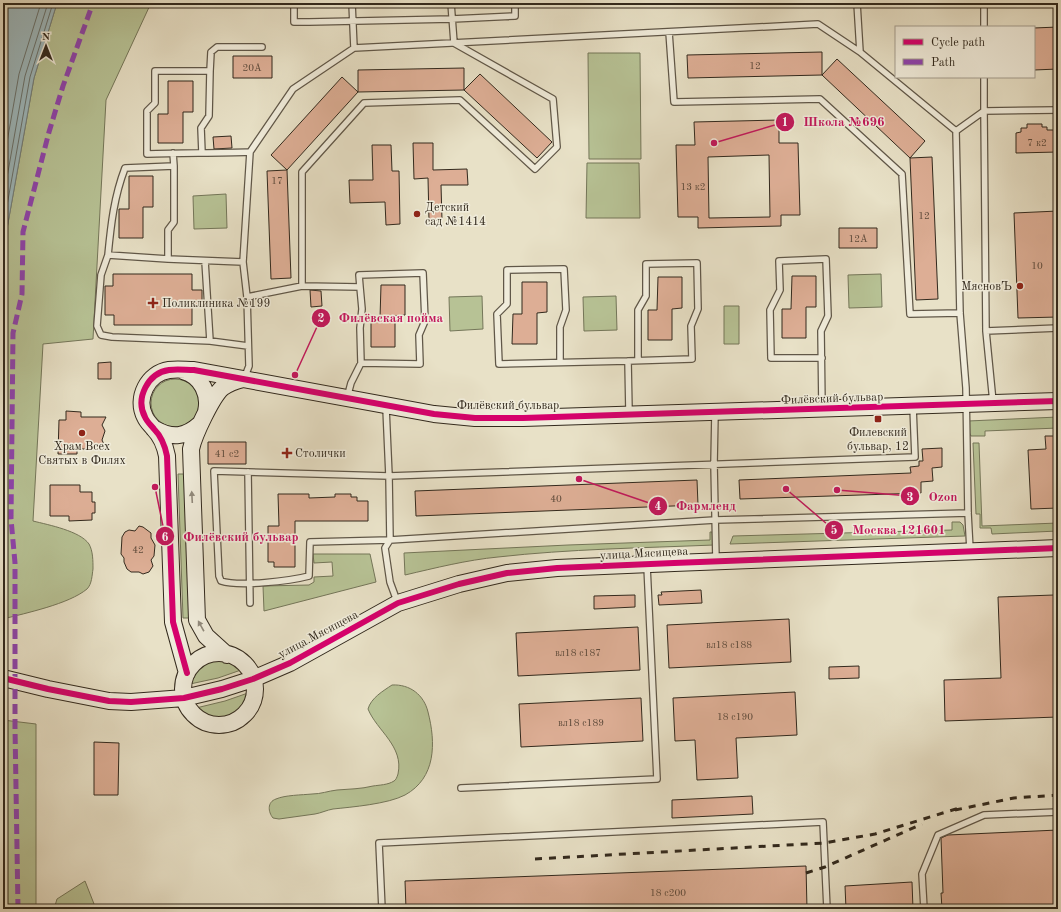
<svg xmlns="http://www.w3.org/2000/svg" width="1061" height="912" font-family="'Old Standard TT',serif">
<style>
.green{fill:#b7c295;stroke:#747659}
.water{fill:#9dbac0;stroke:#72807f}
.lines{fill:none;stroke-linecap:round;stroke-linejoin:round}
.shore{stroke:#68726e;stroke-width:1}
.building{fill:#ddae95;stroke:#32291d;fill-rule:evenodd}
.lane-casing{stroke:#605748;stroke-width:8}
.secondary-casing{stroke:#32291d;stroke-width:18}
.lane{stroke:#f0ecdb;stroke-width:5.5}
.secondary{stroke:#f0ecdb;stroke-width:16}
.rail{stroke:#32291d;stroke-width:3;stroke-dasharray:7 7;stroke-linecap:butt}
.quiet{stroke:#8e44ad;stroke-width:5;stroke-dasharray:10 5;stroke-linecap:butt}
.cycleway-casing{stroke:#f0ecdb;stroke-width:8}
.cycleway{stroke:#d6006c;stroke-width:6}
.oneway{fill:#918a7c}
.poi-dot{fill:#8f2418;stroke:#f0ecdb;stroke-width:1.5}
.labels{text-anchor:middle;stroke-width:3;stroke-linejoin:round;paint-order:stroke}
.number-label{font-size:10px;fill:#5d4a3b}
.poi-label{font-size:12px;fill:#32291d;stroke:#f0ecdb;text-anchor:start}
.street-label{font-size:12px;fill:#32291d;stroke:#f0ecdb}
.leader{fill:none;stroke:#c2185b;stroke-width:1.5}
.callout-dot{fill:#c2185b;stroke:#f0ecdb;stroke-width:1.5}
.mark-label{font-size:12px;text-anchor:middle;font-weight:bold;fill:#fff}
.callout-label{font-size:13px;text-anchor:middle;font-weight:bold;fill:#c2185b;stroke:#f0ecdb;stroke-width:3;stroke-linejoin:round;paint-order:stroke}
</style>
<rect width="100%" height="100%" fill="#e8e1c7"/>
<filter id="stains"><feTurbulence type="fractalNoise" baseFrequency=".005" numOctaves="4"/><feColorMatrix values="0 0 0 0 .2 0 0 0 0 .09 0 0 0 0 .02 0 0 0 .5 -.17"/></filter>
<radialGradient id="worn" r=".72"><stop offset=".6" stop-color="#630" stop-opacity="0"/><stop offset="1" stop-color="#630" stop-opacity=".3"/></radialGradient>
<path class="green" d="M57 3H151L106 100 93 339 43 344 33 521C49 525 80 531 89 544 93 551 93 561 93 569 92 575 92 584 87 589 69 604 26 613 3 619V251L34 78Z
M911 3H958V5L911 6Z
M588 53H640L641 159H589Z
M587 163H639L640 218H586Z
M226 194 227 228 194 229 193 196Z
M881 274 882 307 849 308 848 275Z
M482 296 483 329 450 331 449 297Z
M616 296 617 330 584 331 583 297Z
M724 306H739V344H724Z
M151 403a24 24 0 1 1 48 0a24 24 0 1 1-48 0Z
M1058 417V428L985 431V436H971L968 430V421Z
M973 443H979L982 526 1058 523V531L992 534 991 528H980V514H976Z
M178 474H185L191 618H183Z
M952 522H960L963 525 965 536 730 544 733 536 952 530Z
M710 532H712L714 545C642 548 569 549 498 557 467 560 435 568 405 575L404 553 568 545 710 540Z
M313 554H370L376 582 264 611 263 586 309 585 314 582V577L333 576 332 562 314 563Z
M215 660 230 662 241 670 218 678 190 684C193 671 202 664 215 660Z
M392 685C410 684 424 695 428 712 436 743 436 778 405 795 388 804 352 807 333 809 327 810 321 813 315 814 303 816 291 817 279 819L273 818C268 812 267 802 276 799 285 795 302 795 312 794 321 794 328 791 337 790 349 789 361 789 373 786 379 785 388 785 394 781 396 780 397 777 398 774 404 746 377 731 368 709 371 698 383 691 392 685Z
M248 693C242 719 215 727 196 708L225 701Z
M3 720 36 724V909H3Z
M85 881 96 909H54L57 899Z"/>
<path class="water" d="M3 3H57L34 78 3 251Z"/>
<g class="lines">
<path class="shore" d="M3 165 19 74 41 3
M3 200 25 76 48 3
M3 228 30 77 53 3"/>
</g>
<path class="building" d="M1058 27V69L1034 70V28Z
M822 52V75L688 78 687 55Z
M233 56H272V78H233Z
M837 59 925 141 910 158 822 75Z
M464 68V90L480 74 552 142 537 158 464 90 358 92 287 170 271 155 342 77 358 92V70Z
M168 81H193V112H183V143H158V114H168Z
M779 120V143H798L800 215H781V226L698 228V217H678L676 145H695L694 122ZM769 155 770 217 709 218 708 157Z
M1027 124H1042V127H1047V130H1058V152L1016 153V133L1021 132V128H1027Z
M231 136 232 148 214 149 213 137Z
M413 143H433V170L467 169 468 185H441L442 220 429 221 428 178 414 179Z
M372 145H391L392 171H399L400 224 386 225 385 202 350 203 349 180H373Z
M932 157 938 299 916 300 910 158Z
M287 170 291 278 271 279 267 171Z
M129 176H153V207H143V238H119V209H129Z
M1058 211V317L1018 318 1014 213Z
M839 228H877V248H839Z
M113 274H192V290H202V307H192V325H114V315H105V286H113Z
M792 276H816V307H806V338H782V309H791Z
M658 277H682V308L672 309V340H648V310H657Z
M522 282H547V312L537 313V344H512L513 314H522Z
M381 285H405V315L395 316V347H371V318H380Z
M310 290 321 291 322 306 311 307Z
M111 362V379H98V363Z
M66 411 81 412V417H106L102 425 105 431 102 440 106 449H77V454H58L59 420H66Z
M1045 436H1058V508L1031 509 1028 450 1046 449Z
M208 442H246V464H208Z
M942 448V467L932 468 933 481 921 482V493L740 499 739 480 911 473 910 467 919 466V461H923L922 449Z
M697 480 698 505 416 516 415 491Z
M50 485H80V492H92V502H95V513H92V520L69 521V516H50Z
M278 494H309V498L335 497V494H351V497H357V501H368V521H295V567H274V562H268V526H279Z
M139 526 143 527 151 533V538L155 545 154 556 151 560 153 566 149 572 143 574 139 572H131L127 569 124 562V558L121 554 122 537 125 532 129 530 135 531Z
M701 590 702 603 659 605 658 595H662L661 592Z
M635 595V607L594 609V596Z
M1054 595 1057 676H1058V717L945 721 944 680 1001 678 998 597Z
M789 619 791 662 669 668 667 625Z
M638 627 640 670 518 676 516 633Z
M859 666V678L829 679V667Z
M795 692 797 735 736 738 738 778 697 780 695 740 675 741 673 698Z
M641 698 643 741 521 747 519 704Z
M94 742 119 743 118 795H94Z
M752 796 753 814 672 818V800Z
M1058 830V909H942L941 893H943L941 838 948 835Z
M806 866 807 909H406L405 881Z
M912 882 913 909H846L845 886Z"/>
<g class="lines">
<g class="lane-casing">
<path id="lane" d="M294 3V22H309L452 19 515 16V3
M352 3 354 48
M857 3 860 52 956 131 960 313 966 388 968 513 970 550
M984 3V27
M669 32 674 102 820 99 902 174 910 314 960 313
M210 71 211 52 217 47H262
M956 131 984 111V77
M173 153 174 166 125 168C114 197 111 224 108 255L168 259 243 262
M202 153 201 128 209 116 210 71H155V103L147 111V154C182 153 216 153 250 152
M108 255 101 275 97 326 101 335 112 337 210 341 248 346
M168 259V230L174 222V166
M205 261 210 341
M302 286V172L364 103 460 100 535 169 557 147 553 99 454 43 451 3
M247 297 302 286 360 287 359 275 423 273 425 321 419 335 420 364 361 363
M986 331 1058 328
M822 358H771L770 310 780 290 779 261 826 259 828 316 821 331 822 408
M628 361 692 359 691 326 698 309 697 263 646 264V296L638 310V360
M560 362V327L566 310 564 269 507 270V304L497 314 499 364 628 361 629 412
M244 379 249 366 247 297 243 262 250 152 293 89 354 48 818 24 860 52
M347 398 351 383 361 363 360 328 362 309 360 287
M993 402 986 331 984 111 1058 110
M386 408 389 476 915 457 913 407
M715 413 714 464 716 560
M248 472 250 603
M397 601 390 582 385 548 390 540 389 476 214 471 219 576 221 581C239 587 290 581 309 576L310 542 390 540 715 520 968 513
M461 788 657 779 647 566
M382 909 379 843 823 822 827 909
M924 909 922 874 938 835 984 815 1058 812"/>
</g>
<g class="secondary-casing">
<path id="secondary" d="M183 371C202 376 210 395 206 412
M155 429C173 439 185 437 200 424
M183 689a36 36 0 1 1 72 0a36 36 0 1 1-72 0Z
M227 655 206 636 197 620 191 449C194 435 212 397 222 388 229 383 235 381 243 379
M187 673 173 622 167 456C165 446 162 437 154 429 151 425 147 422 145 417 135 398 148 373 169 370 177 369 186 370 194 370L434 414 475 418H523L1058 401
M3 678 48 689 109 701 131 702 184 698 222 689 253 679 290 663 398 603 459 584 507 573 557 568 674 563 1058 548"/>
</g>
<use href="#lane" class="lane"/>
<use href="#secondary" class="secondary"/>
<path class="rail" d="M955 810 1014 798 1058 795
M535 859 824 843 875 834 959 808
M806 873 825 867 922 824"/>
<path class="quiet" d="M18 909 15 727V563L11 519 13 333 22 294 23 232 49 132 63 86 93 3"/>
<g class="cycleway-casing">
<path id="cycleway" d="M187 673 173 622 167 456C165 446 162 437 154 429 151 425 147 422 145 417 135 398 148 373 169 370 177 369 186 370 194 370L434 414 475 418H523L1058 401
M3 678 48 689 109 701 131 702 184 698 222 689 253 679 290 663 398 603 459 584 507 573 557 568 674 563 1058 548"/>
</g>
<use href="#cycleway" class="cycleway"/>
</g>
<defs><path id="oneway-solid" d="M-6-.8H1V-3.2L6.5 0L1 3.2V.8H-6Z"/></defs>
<g class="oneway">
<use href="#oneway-solid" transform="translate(192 497) rotate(-93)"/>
<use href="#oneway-solid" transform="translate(201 626) rotate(-119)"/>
</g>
<g class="poi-dot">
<circle cx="417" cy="214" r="4"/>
<circle cx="1020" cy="286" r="4"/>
<path d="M151 297h4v4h4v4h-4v4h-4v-4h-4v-4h4z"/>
<rect x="874" y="415" width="8" height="8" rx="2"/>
<circle cx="82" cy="433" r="4"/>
<path d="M285 447h4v4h4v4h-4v4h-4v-4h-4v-4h4z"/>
</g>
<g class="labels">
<g class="number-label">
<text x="755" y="69">12</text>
<text x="252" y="71">20А</text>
<text x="1037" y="146">7 к2</text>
<text x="277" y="184">17</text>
<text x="693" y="190">13 к2</text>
<text x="924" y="219">12</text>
<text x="858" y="242">12А</text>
<text x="1037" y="269">10</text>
<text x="227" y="457">41 с2</text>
<text x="556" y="502">40</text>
<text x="138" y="553">42</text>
<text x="729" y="648">вл18 с188</text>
<text x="578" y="656">вл18 с187</text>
<text x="735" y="720">18 с190</text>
<text x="581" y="726">вл18 с189</text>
<text x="668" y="896">18 с200</text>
</g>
<g class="poi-label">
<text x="425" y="211">Детский<tspan x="425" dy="14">сад №1414</tspan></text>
<text x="1012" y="290" text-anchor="end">МясновЪ</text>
<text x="162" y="307">Поликлиника №199</text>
<text x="878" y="436" text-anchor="middle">Филевский<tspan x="878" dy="14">бульвар, 12</tspan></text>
<text x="82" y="450" text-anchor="middle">Храм Всех<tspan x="82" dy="14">Святых в Филях</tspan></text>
<text x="295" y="457">Столички</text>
</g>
<g class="street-label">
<text transform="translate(832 398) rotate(-2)" y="4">Филёвский бульвар</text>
<text x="508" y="409">Филёвский бульвар</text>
<text transform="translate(644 553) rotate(-3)" y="4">улица Мясищева</text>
<text transform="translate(318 634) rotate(-28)" y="4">улица Мясищева</text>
</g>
</g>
<path class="leader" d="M714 143L785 122M295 375L321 318M837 490L910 496M579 479L658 506M786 489L834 530M155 487L165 536"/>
<g class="callout-dot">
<circle cx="714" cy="143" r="4"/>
<circle cx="295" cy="375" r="4"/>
<circle cx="837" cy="490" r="4"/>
<circle cx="579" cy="479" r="4"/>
<circle cx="786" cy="489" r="4"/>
<circle cx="155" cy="487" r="4"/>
<circle cx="785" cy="122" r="10"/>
<circle cx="321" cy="318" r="10"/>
<circle cx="910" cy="496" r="10"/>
<circle cx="658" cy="506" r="10"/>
<circle cx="834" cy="530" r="10"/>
<circle cx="165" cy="536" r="10"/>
</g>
<g class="mark-label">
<text x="785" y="126">1</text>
<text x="321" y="322">2</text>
<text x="910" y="501">3</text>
<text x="658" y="510">4</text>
<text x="834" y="534">5</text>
<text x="165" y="541">6</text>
</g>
<g class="callout-label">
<text x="844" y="126">Школа №696</text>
<text x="391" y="322">Филёвская пойма</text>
<text x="943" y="501">Ozon</text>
<text x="706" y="510">Фармленд</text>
<text x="899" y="534">Москва 121601</text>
<text x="241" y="541">Филёвский бульвар</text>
</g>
<rect width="1061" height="912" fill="none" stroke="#e8e1c7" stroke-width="16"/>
<rect x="4" y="4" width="1053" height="904" fill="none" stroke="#32291d" stroke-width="2"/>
<rect x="8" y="8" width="1045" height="896" fill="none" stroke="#32291d"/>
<rect x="895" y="26" width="140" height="52" fill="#f0ecdb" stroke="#a49e8f"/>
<rect x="903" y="39" width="20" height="6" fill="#d6006c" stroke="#a49e8f"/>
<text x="931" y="46" font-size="12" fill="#32291d">Cycle path</text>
<rect x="903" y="59" width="20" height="6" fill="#8e44ad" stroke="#a49e8f"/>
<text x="931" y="66" font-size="12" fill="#32291d">Path</text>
<g transform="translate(46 46)" stroke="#f0ecdb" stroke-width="3" paint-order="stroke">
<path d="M0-3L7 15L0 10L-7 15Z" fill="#32291d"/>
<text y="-6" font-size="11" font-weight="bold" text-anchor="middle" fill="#32291d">N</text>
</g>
<rect width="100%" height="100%" filter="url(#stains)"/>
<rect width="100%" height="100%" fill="url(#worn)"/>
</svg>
